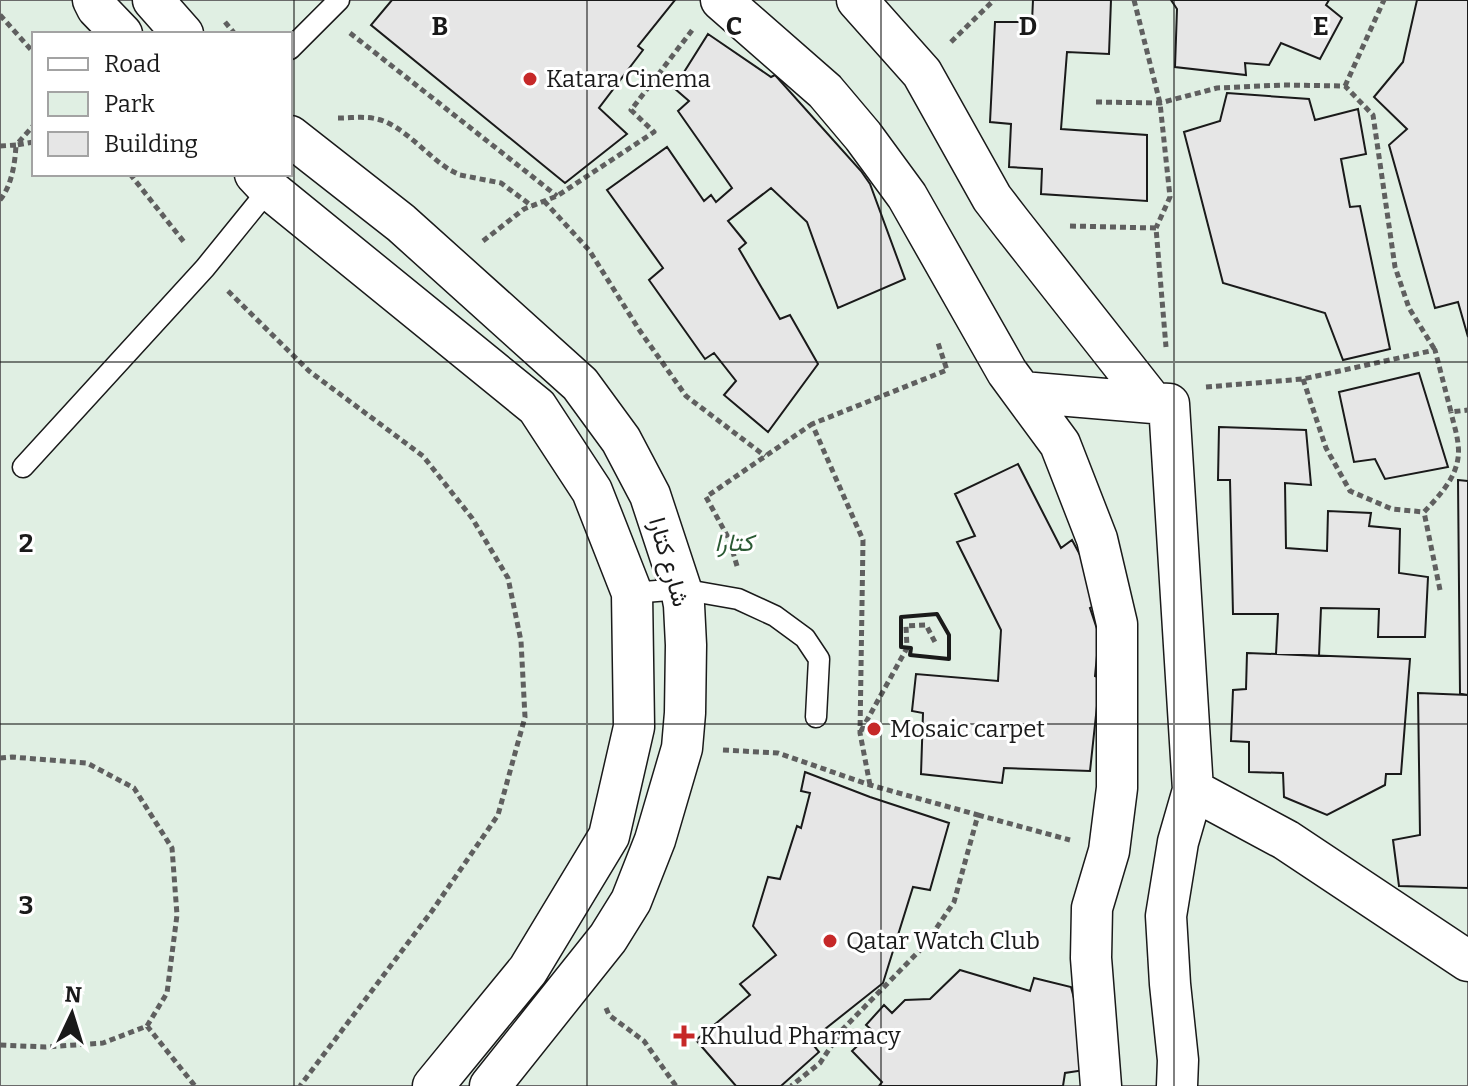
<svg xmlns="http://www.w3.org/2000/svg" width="1468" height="1086" font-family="Bitter,Vazirmatn,serif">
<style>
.green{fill:#e0efe3;stroke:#6a6a6a;stroke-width:2;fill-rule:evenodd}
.building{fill:#e6e6e6;stroke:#1a1a1a;stroke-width:2}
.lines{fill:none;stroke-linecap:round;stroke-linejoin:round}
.lane-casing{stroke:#1a1a1a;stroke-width:23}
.street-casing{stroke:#1a1a1a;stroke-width:43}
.path{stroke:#5f5f5f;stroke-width:5;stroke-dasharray:6 4;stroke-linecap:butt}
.lane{stroke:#fff;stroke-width:20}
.street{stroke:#fff;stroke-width:40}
.wall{stroke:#1a1a1a;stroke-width:4}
.grid{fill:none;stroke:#1a1a1a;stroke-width:2;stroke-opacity:0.55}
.poi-dot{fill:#c62828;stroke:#fff;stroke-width:3}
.labels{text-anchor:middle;stroke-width:6;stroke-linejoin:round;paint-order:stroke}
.poi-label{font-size:24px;fill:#1a1a1a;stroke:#fff;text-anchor:start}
.park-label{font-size:24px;font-style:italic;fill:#2b5a34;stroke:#fff}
.street-label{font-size:24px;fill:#1a1a1a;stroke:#fff}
.grid-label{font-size:26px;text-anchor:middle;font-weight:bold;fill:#1a1a1a;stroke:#fff;stroke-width:6;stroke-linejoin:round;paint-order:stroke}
</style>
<rect width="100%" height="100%" fill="#fff"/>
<path class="green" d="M0 0H1468V1086H0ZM34 34H290V174H34Z"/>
<path class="building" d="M392 0H675L638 46 643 50 599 108 627 134 565 183 371 25Z
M1033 0H1111L1109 54 1067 52 1061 129 1147 135V201L1041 194 1042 169 1009 167 1011 124 990 122 995 22H1032Z
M1171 0H1329L1326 5 1342 18 1320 59 1281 43 1269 65 1245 63 1246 75 1175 67 1177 9Z
M1417 0H1468V337L1458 302 1435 308 1389 145 1407 129 1374 97 1403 62Z
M708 34 771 77 775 75 861 171 870 184 905 279 838 308 807 222 771 188 728 221 746 243 739 249 780 319 790 315 818 364 768 432 724 395 736 381 714 353 705 359 649 280 663 268 607 190 667 147 704 201 711 195 716 202 732 188 678 111 689 101 674 88Z
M1227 93 1309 99 1315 120 1358 109 1366 154 1341 159 1350 207 1360 206 1390 349 1343 360 1325 313 1223 283 1184 132 1220 121Z
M1419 373 1448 467 1385 479 1375 459 1354 462 1339 392Z
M1219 427 1306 430 1311 485 1285 483 1286 548 1327 551 1328 511 1371 513 1369 526 1400 529 1399 573 1428 577 1425 637H1378L1379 609 1321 608 1319 656 1276 654 1278 614H1233L1230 480H1218Z
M1018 464 1061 548 1072 540 1105 601 1090 608 1099 635 1095 676 1100 678 1090 771 1004 768 1002 783 921 774 923 713 912 711 916 674 998 681 1001 630 957 542 975 536 955 494Z
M1458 480 1468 481V695L1460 694Z
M1247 653 1410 659 1401 774H1386L1385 785 1327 815 1284 797 1283 773 1249 772V742L1231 741 1233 690 1246 689Z
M1418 693 1468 695V888L1399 886 1393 840 1420 835Z
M805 772 870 797 949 823 930 890 913 887 883 983 810 1041 819 1052 781 1086H736L696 1040 750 995 740 984 776 955 753 926 768 877 780 879 797 826 801 828 810 793 801 791Z
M960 970 1030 991 1034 978 1071 987 1082 1028 1085 1070 1065 1073 1063 1086H879L882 1082 852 1051 873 1031 866 1025 884 1005 892 1013 905 1000 930 999Z"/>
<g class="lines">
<g class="lane-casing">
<path id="lane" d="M290 49 339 0
M23 467 205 268 269 189
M632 593 681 589 738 599 775 616 805 638 819 659 816 717"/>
</g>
<g class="street-casing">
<path id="street" d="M93 0 97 8 122 34
M153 0 183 34
M721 0 825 91 863 136 907 196 1007 372 1060 444 1097 539 1117 624V788L1109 851 1092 908 1091 958 1101 1086
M857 0 922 73 992 198 1012 224 1153 403 1169 404 1193 790 1178 842 1166 916 1170 984 1178 1060 1177 1086
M290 136 401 223 580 384 621 440 650 495 681 589 684 605 686 645 685 713 682 748 655 840 631 901 608 938 490 1086
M255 174 269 189 537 407 592 491 632 593 634 727 609 836 528 970 433 1086
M1022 392 1153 403
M1193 790 1286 840 1468 961"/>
</g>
<path class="path" d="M1134 0 1160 103 1170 197 1156 228
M0 15 34 53
M225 22 235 34
M350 33 557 196
M951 42 994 0
M1345 86 1384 0
M1096 102 1160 103 1217 88 1283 85 1345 86 1373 115 1395 267 1409 308 1435 350
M338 118C351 118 365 116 377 119 403 125 427 156 450 170L460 175 501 183 532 206
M0 146 16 145 34 125
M130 174 184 242
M0 200C12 185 15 163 16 145L34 142
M544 201 589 250 640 331 686 396 765 456
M1070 226 1156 228 1166 347
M483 241 524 209 557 196 654 132 631 110 693 29
M228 291 309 371 423 456 472 518 508 578 521 641 525 717 498 815 432 911 300 1086
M1303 379 1326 448 1350 491 1392 509 1424 512
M1206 387 1303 379 1435 350 1451 412 1468 410
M737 566 729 539 706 497 812 424
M1440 590 1424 512C1442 493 1462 472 1458 444 1457 433 1453 422 1451 412
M861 731 907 648 906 626 926 625 936 644
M723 750 778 753 870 785 978 815 954 902 925 945 842 1030 820 1063 791 1086
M0 758 12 757 87 763 134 788 172 848 177 915 167 993 147 1026 103 1043 46 1047 0 1045
M870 785 860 733 863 540 812 424 947 370 938 343
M978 815 1070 840
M606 1008 609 1015 644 1041 676 1086
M147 1026 195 1086"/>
<use href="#lane" class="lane"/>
<use href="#street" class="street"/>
<path class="wall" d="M937 614 949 635V659L910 655 911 648 901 647V617Z"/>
</g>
<path class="grid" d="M294 0V1086M587 0V1086M881 0V1086M1174 0V1086M0 362H1468M0 724H1468"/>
<g class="poi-dot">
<circle cx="530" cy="79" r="8"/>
<circle cx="874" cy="729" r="8"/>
<circle cx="830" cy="941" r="8"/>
<path d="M680 1024h8v8h8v8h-8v8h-8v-8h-8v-8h8z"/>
</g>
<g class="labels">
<g class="poi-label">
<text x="546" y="87">Katara Cinema</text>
<text x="890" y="737">Mosaic carpet</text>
<text x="846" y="949">Qatar Watch Club</text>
<text x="700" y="1044">Khulud Pharmacy</text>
</g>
<g class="park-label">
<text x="734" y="551">كتارا</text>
</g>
<g class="street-label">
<text transform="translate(669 562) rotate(74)" y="8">شارع كتارا</text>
</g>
</g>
<g class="grid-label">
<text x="440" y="35">B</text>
<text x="734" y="35">C</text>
<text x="1028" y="35">D</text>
<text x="1321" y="35">E</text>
<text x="26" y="552">2</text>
<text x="26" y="914">3</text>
</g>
<rect x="32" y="32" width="260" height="144" fill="#ffffff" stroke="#a3a3a3" stroke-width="2"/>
<rect x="48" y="58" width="40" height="12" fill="#ffffff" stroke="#a3a3a3" stroke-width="2"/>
<text x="104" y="72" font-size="24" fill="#1a1a1a">Road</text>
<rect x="48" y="92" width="40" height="24" fill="#e0efe3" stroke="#a3a3a3" stroke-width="2"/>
<text x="104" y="112" font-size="24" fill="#1a1a1a">Park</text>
<rect x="48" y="132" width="40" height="24" fill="#e6e6e6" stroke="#a3a3a3" stroke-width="2"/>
<text x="104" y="152" font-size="24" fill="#1a1a1a">Building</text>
<g transform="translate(72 1014) rotate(4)" stroke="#ffffff" stroke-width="6" paint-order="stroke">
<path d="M0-6L14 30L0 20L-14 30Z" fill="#1a1a1a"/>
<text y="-12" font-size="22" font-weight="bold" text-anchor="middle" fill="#1a1a1a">N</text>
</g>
</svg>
